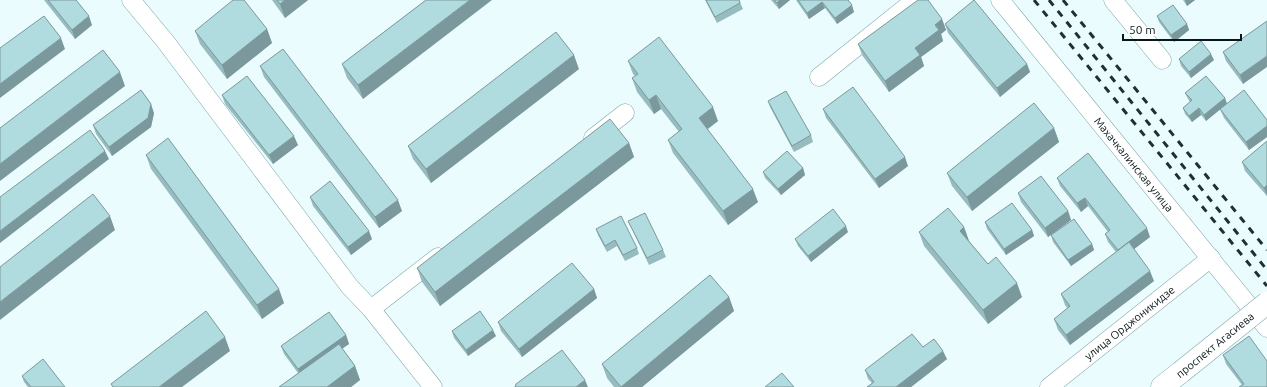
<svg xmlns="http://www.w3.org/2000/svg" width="1267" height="387" font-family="Ubuntu,sans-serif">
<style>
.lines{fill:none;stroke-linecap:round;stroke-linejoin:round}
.street-casing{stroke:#7ca6aa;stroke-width:19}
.secondary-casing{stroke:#7ca6aa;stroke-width:23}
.street{stroke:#fff;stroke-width:18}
.secondary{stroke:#fff;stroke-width:22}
.rail{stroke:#203032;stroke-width:3;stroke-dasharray:7 7;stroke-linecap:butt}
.secondary-bridge-casing{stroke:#7ca6aa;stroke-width:23;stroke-linecap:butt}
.secondary-bridge{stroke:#fff;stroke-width:22}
.wall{fill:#97bcc0}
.shaded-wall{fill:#7b999c}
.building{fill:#b0dbdf;stroke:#7b999c}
.labels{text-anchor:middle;stroke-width:3;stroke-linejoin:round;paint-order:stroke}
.street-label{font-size:11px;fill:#08181a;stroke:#fff}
</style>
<rect width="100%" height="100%" fill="#ebfcfe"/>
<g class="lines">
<g class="street-casing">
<g id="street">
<path d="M131 0 165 41 350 287 371 309 433 387"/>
<path id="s1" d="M1000 0 1267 328"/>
<path d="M1113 0 1162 60"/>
<path d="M819 77 915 0"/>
<path d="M593 138 625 113"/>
<path d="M371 309 438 257"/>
<path id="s2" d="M1049 387 1211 258"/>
</g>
</g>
<g class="secondary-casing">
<path id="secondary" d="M1162 387 1181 372"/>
</g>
<use href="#street" class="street"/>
<use href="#secondary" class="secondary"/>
<path class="rail" d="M1034 0 1267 286
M1049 0 1267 270
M1063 0 1267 250"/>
<g class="secondary-bridge-casing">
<path id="secondary-bridge" d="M1181 372 1267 303"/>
</g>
<use href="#secondary-bridge" class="secondary-bridge"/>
</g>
<path class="wall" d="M44 0H76L92 25 75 39Z
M272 0H308L285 18Z
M426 0 363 99 347 78 342 64Z
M705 0H739L743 9 717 23Z
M771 0H790L779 9Z
M796 0H848L854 12 837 24 825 8 809 19Z
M1183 0H1195L1187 6Z
M1157 16 1187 24 1189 30 1174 42 1159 22Z
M942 19 946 30 941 34 943 41 921 57 924 66 889 92 862 55 858 44Z
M1267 21 1243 84 1226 61 1223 52Z
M945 24 1027 64 1030 72 1000 97 948 33Z
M267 29 272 43 227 79 200 44 195 31Z
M1179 59 1214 60 1191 78 1181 66Z
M628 61 718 121 707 129 758 202 728 225 673 153 668 140 679 132 661 109 654 114 637 92 632 78 635 76 633 74Z
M260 66 402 211 379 228 264 77Z
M579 69 431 183 413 159 408 146Z
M1185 93 1225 98 1227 104 1267 120V137L1249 150 1224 118 1220 109 1206 121 1201 115 1192 122 1185 114 1183 108 1190 102 1188 99Z
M222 95 298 145 273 164 225 104Z
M768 101 811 135 813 142 794 152 770 107Z
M823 109 908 166 879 188 826 118Z
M154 113 151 127 112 156 96 134 93 125Z
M1054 128 1059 142 972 211 952 186 947 173Z
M1267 141V196L1245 171 1242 162Z
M629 143 634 157 440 306 422 282 417 268Z
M146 155 284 303 262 319 151 169Z
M803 168 805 175 781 195 765 178 763 172Z
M1057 178 1150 237 1134 249 1154 281 1070 345 1058 330 1054 319 1068 309 1065 305 1061 294 1116 252 1108 242 1105 234 1108 232 1088 206 1081 212 1060 186Z
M1018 193 1068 211 1071 220 1048 237 1021 202Z
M310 197 372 239 351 255 313 206Z
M628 221 663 250 666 257 649 265 631 227Z
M985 222 1032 230 1034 236 1006 255 987 229Z
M964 227 969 241 988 264 1022 297 988 324 924 246 919 232Z
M596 229 637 248 639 254 625 261 617 246 607 252 598 235Z
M848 232 811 262 798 246 795 239Z
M1051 235 1092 244 1094 250 1071 266 1053 242Z
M594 289 597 298 522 357 501 331 498 322Z
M729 297 734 311 642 387H614L607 378 602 364Z
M452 331 496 336 468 356 454 338Z
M346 335 349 344 342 348 355 366 360 380 351 387H279L298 373 284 354 281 346Z
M923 347 947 359 911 387H867L872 383 868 379 865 370Z
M1223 355 1267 387 1242 385 1226 364Z
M22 376 65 387H28L24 382Z"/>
<path class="shaded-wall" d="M285 0H308L285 18 280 4Z
M470 0H492L363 99 358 85Z
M780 0H790L779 9 777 3Z
M1185 0H1195L1187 6Z
M822 2 825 8 809 19 807 13Z
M852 5 854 12 837 24 835 18Z
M89 16 92 25 75 39 72 30Z
M942 19 946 30 941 34 943 41 921 57 924 66 889 92 885 81 915 48 935 25Z
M1187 24 1189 30 1174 42 1171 35Z
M267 29 272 43 227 79 222 65Z
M61 38 65 49 0 98V84Z
M1211 54 1214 60 1191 78 1189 72Z
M574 55 579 69 431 183 426 169Z
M1267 56V67L1243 84 1240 75Z
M1027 64 1030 72 1000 97 997 88Z
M120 72 125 86 0 181V164Z
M656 95 661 109 654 114 649 100Z
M1225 98 1227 104 1206 121 1204 115Z
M151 104 154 113 151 127 112 156 109 147Z
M713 107 718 121 704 132 699 118Z
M1199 108 1201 115 1192 122 1189 116Z
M1267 126V137L1249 150 1246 142Z
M1054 128 1059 142 972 211 967 197Z
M294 136 298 145 273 164 269 155Z
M629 143 634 157 440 306 435 292Z
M105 151 109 159 0 243V231Z
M905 157 908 166 879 188 875 179Z
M803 168 805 175 781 195 778 189Z
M1267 185V196L1264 188Z
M753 189 758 202 728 225 723 211Z
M1085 198 1088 206 1081 212 1077 203Z
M398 200 402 211 379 228 375 217Z
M1068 211 1071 220 1048 237 1045 228Z
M110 216 115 230 0 320V302Z
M846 226 848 232 811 262 808 256Z
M964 227 969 241 965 244 960 231Z
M1147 228 1150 237 1121 259 1118 250Z
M1032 230 1034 236 1006 255 1004 249Z
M369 231 372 239 351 255 348 247Z
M1092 244 1094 250 1071 266 1068 260Z
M1150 271 1154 281 1070 345 1066 335Z
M1017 283 1022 297 988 324 983 310Z
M279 289 284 303 262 319 257 305Z
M594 289 597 298 522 357 519 349Z
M729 297 734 311 642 387H621Z
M493 330 496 336 468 356 466 350Z
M346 335 349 344 301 378 298 369Z
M225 337 230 351 182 387H159Z
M943 351 947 359 911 387H896Z
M355 366 360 380 351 387H327Z
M585 380 588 387H576Z"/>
<path class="building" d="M48 0H76L89 16 72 30Z
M233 0H244L267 29 222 65 195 31Z
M277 0H285L280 4Z
M426 0H470L358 85 342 64Z
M706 0H739L740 3 715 17Z
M774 0H780L777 3Z
M798 0H848L852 5 835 18 822 2 807 13Z
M918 0H928L942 19 935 25 939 30 915 48 920 55 885 81 858 44Z
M974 0 1027 64 997 88 945 24Z
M1173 5 1187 24 1171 35 1157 16Z
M44 16 61 38 0 84V48Z
M1267 21V56L1240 75 1223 52Z
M556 32 574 55 426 169 408 146Z
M659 37 713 107 699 118 753 189 723 211 668 140 682 129 656 95 649 100 632 78 638 74 628 61Z
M1201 41 1211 54 1189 72 1179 59Z
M283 49 398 200 375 217 260 66Z
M103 50 120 72 0 164V128Z
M247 76 294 136 269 155 222 95Z
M1206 76 1225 98 1204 115 1199 108 1189 116 1183 108 1192 100 1185 93Z
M853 87 905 157 875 179 823 109Z
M141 90 151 104 148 118 109 147 93 125Z
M1244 90 1267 120V126L1246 142 1220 109Z
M786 91 811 135 792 146 768 101Z
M1034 103 1054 128 967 197 947 173Z
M610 119 629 143 435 292 417 268Z
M90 130 105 151 0 231V197Z
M168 138 279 289 257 305 146 155Z
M1267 141V185L1264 188 1242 162Z
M787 151 803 168 778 189 763 172Z
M1088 153 1147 228 1118 250 1105 234 1110 230 1085 198 1077 203 1057 178Z
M1041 176 1068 211 1045 228 1018 193Z
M330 181 369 231 348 247 310 197Z
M93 194 110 216 0 302V267Z
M1012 203 1032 230 1004 249 985 222Z
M948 208 964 227 960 231 988 264 996 257 1017 283 983 310 919 232Z
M833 209 846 226 808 256 795 239Z
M645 213 663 250 647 258 628 221Z
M621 216 637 248 623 255 615 240 605 246 596 229Z
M1074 219 1092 244 1068 260 1051 235Z
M1129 242 1150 271 1066 335 1054 319 1070 306 1061 294Z
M572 263 594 289 519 349 498 322Z
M710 275 729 297 621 387 602 364Z
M206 311 225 337 159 387H113L111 384Z
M480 311 493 330 466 350 452 331Z
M329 312 346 335 298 369 281 346Z
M912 334 923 347 934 339 943 351 896 387H867L874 382 865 370Z
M1249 336 1267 361V387H1239L1244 384 1223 355Z
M339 344 355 366 327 387H279Z
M562 350 585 380 576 387H515L516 384Z
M43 359 65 387H31L22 376Z
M782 373 794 387H765Z"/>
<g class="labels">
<g class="street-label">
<text dy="4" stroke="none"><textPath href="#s1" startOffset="212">Махачкалинская улица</textPath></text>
<text dy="4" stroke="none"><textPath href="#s2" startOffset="103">улица Орджоникидзе</textPath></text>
<text transform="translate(1215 345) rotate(-39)" y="4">проспект Агасиева</text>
</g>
</g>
<path d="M1123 34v6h118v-6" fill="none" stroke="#08181a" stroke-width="2"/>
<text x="1129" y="34" font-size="12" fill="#08181a" stroke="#ffffff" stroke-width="3" paint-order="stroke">50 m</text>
</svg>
